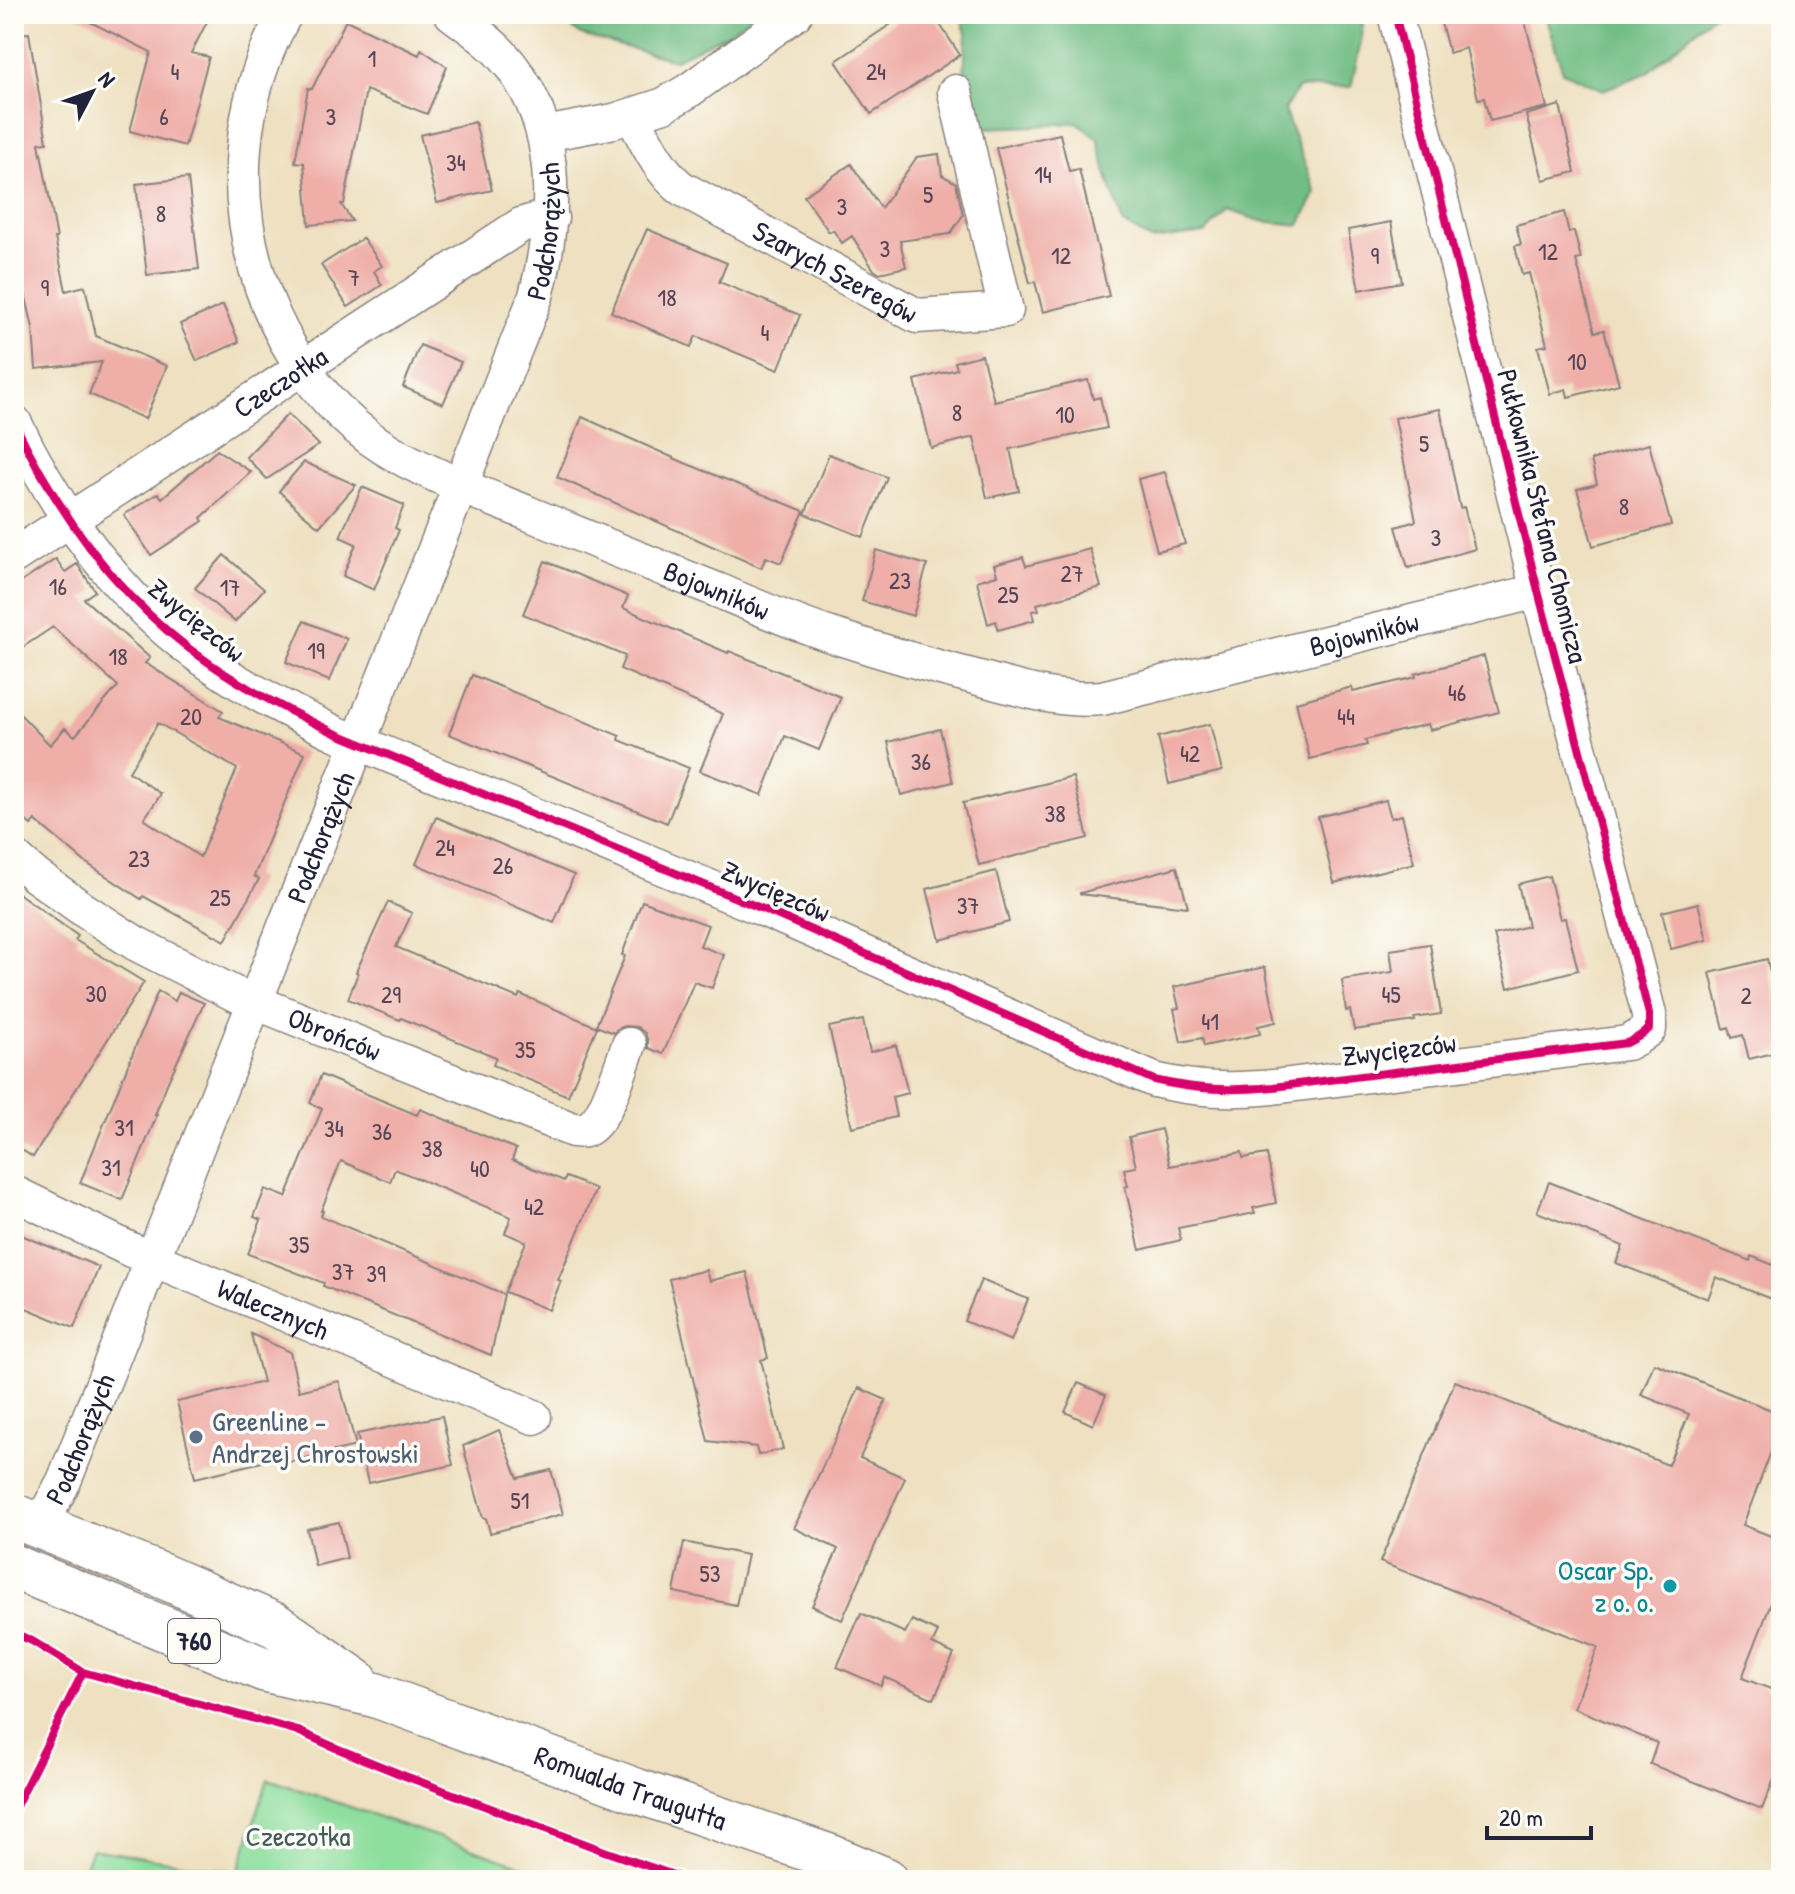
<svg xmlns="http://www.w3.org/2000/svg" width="1795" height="1894" font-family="'Patrick Hand',sans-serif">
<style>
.green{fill:#8ede9e;stroke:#58806c;stroke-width:2}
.forest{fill:#72bd85;stroke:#4a7060;stroke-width:2}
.building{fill:#efaea8;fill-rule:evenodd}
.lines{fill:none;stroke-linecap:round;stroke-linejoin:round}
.minor-casing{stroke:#88817e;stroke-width:37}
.primary-casing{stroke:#88817e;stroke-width:47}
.minor{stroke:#fff;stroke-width:34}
.primary{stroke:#fff;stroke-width:44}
.cycleway-casing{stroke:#fdfcf7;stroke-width:13}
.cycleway{stroke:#d6006c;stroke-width:8}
.service-dot{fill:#5c6f8a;stroke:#fdfcf7;stroke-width:3}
.culture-dot{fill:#0f9aa8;stroke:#fdfcf7;stroke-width:3}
.labels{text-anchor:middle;stroke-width:7;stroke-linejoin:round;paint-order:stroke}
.number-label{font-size:24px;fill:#554556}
.shield{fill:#fdfcf7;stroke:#646373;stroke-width:2}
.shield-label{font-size:26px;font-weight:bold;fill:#22223b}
.street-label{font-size:28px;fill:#22223b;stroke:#fdfcf7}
.service-label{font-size:28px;fill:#4e5e75;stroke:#fdfcf7;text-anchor:start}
.culture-label{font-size:28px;fill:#0d838f;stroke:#fdfcf7;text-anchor:end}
.park-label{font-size:28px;fill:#425a59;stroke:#fdfcf7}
</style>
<rect width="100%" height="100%" fill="#fdfcf7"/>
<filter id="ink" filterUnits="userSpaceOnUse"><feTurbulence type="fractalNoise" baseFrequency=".0125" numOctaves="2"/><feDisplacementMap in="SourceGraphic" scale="16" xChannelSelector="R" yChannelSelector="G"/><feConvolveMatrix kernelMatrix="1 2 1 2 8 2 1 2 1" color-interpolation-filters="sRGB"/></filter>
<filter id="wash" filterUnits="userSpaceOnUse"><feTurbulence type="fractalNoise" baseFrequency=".006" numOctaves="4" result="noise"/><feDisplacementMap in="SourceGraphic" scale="32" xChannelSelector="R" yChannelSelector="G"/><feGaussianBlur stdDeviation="1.8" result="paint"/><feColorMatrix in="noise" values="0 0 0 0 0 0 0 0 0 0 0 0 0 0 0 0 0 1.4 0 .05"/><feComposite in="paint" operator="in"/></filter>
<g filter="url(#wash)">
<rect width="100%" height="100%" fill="#eee0c0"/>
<path class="green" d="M268 1779 564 1880H79L92 1849 238 1872Z"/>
<path class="forest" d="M555 14H754L725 35 674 60 581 35Z
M960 14H1363L1362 37 1351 87 1298 88 1284 110 1316 192 1300 225 1261 221 1227 210 1205 233 1151 240 1123 223 1106 173 1098 139 1077 122 1038 126 981 128 963 105 966 33Z
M1550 14H1714L1647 73 1603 90 1563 72 1547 21Z"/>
<g id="blocks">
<path class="building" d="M74 14H211L191 53 209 57 185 146 130 131 151 52Z
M906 14H933L960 55 871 114 836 61Z
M1453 14H1523L1547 107 1490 121 1484 98 1478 99 1466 48 1449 53 1441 23 1455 19Z
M346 20 419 55 421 49 447 67 427 114 366 90 344 204H341L352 221 309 225 304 163 295 162 308 88 312 89Z
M29 33 47 142 39 143 57 238H55L66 291 85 286 96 336 167 366 145 419 89 394 102 362 36 369 33 328 14 245V34Z
M1560 105 1575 172 1543 180 1526 115Z
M475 122 492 190 437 203 420 135Z
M1060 134 1069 171 1079 169 1109 296 1043 312 1035 282 1030 283 996 148Z
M939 154 942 175 956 183 963 215 950 234 900 241 906 267 879 273 874 270 852 236 842 243 833 230 829 232 804 196 851 164 881 208 917 157Z
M188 178 199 269 147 275 136 184Z
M1564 212 1569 233 1574 231 1581 259 1576 260 1595 332 1604 330 1619 384 1568 397 1566 389 1550 394 1538 347 1547 345 1529 273 1522 275 1515 246 1521 244 1516 225Z
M1391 222 1402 282 1359 290 1348 230Z
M647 229 727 263 719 282 800 315 778 370 696 336 691 347 611 312Z
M363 238 382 266 374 271 382 285 348 307 321 265Z
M223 305 239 342 197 361 180 324Z
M420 345 461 362 443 404 403 387Z
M982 355 994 401 1088 380 1093 399 1100 397 1107 428 1010 449 1019 491 987 498 974 437 931 448 915 380 957 369 955 362Z
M1440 409 1460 508 1464 507 1475 549 1408 568 1396 527 1416 521 1395 418Z
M288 414 319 445 267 479 246 457Z
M582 417 685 463 804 511 781 563 766 557 761 568 557 477Z
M1649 444 1671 525 1593 546 1577 489 1597 484 1591 460Z
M217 450 251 472 201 518 203 521 151 555 124 515 158 493 162 498Z
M829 454 887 477 863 537 805 514Z
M304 462 356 485 319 527 302 513 279 491Z
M1165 472 1185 544 1157 551 1138 479Z
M362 487 404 505 395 528 399 530 374 590 343 576 356 544 340 537Z
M1090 549 1101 587 1037 604 1039 610 1032 611 1034 620 998 630 996 621 988 624 977 581 997 575 994 565 1023 557 1026 566Z
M876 550 927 565 913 616 862 601Z
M224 555 264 589 235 622 195 588Z
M56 559 65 572 77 564 95 591 84 599 150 658 145 663 223 711 219 717 305 753 254 876 259 879 225 941 143 896 141 899 85 862 35 820 31 825 14 811V708L50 745 65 728 75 736 118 686 53 627 14 653V587ZM158 723 237 769 200 857 144 819 161 794 129 772Z
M545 561 628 596 623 608 728 653 729 651 841 697 819 750 785 736 762 795 700 771 723 714 620 669 625 656 523 614Z
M304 621 347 639 329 681 286 662Z
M1484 656 1499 712 1430 730 1428 724 1365 740 1367 745 1310 759 1296 702 1352 687 1353 692 1416 677 1415 674Z
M472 675 620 736 619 740 689 768 667 823 449 734Z
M1210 724 1222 771 1169 784 1158 737Z
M940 729 953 782 901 795 888 742Z
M1073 777 1088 838 979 865 963 803Z
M1386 800 1391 818 1402 815 1414 863 1334 883 1318 817Z
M436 817 574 875 554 923 416 864Z
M1177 867 1188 907 1080 894V893Z
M996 871 1009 922 940 940 927 889Z
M1549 876 1560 919 1565 918 1578 970 1508 988 1494 935 1528 926 1518 884Z
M14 890 78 936 75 940 144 982 33 1157 14 1145Z
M642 901 708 925 700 946 724 955 712 988 694 982 663 1054 648 1048V1041L645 1033 637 1027 625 1026 617 1029 614 1033 596 1026 625 956 622 955Z
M388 902 412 913 396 947 518 998 520 994 597 1027 568 1096 493 1065 496 1057 401 1018 400 1020 348 999 358 973 356 972Z
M1698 903 1707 940 1671 949 1662 912Z
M1430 944 1441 1014 1414 1018 1415 1021 1354 1030 1350 1010 1346 1011 1342 980 1393 972 1390 950Z
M1767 959 1781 1018V1051L1749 1059 1743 1035 1732 1038 1729 1027 1724 1029 1710 973Z
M1265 967 1276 1022 1258 1026 1260 1034 1204 1046 1202 1038 1181 1042 1174 1009 1179 1008 1174 987Z
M158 991 175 1001 179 992 204 1003 167 1084 155 1115H157L122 1200 80 1183Z
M863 1020 870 1052 896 1045 908 1093 892 1097 896 1117 852 1127 829 1027Z
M321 1075 417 1115 420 1109 516 1149 512 1160 564 1181 566 1177 596 1189 558 1280 561 1281 549 1310 505 1292 526 1242 505 1233 511 1217 395 1169 390 1182 341 1161 321 1211H323L321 1216 504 1294 491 1355 323 1286 324 1283 248 1254 261 1220 254 1217 265 1189 286 1197 322 1109 310 1103Z
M1161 1129 1170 1166 1242 1152 1243 1158 1267 1154 1276 1203 1253 1208 1255 1213 1178 1228 1181 1240 1140 1250 1125 1187 1128 1186 1124 1169 1136 1167 1129 1137Z
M1549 1182 1750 1261 1751 1256 1781 1268V1303L1716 1277 1708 1299 1616 1263 1623 1246 1537 1212Z
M14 1232 99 1267 74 1328 14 1303Z
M706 1270 709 1281 747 1272 768 1358 761 1360 783 1449 758 1455 756 1447 708 1441 669 1279Z
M981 1280 1028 1299 1011 1341 964 1321Z
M251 1334 290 1352 299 1391 339 1381 356 1446 280 1464 279 1458 195 1478 177 1402 263 1382Z
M1654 1363 1781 1414V1426L1743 1525 1781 1540V1601L1773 1598 1742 1678 1781 1693V1762L1762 1809 1650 1764 1657 1743 1574 1708 1598 1647 1380 1562 1455 1381 1668 1465 1689 1414 1641 1395Z
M1078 1383 1106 1395 1093 1425 1065 1412Z
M859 1388 886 1400 860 1458 905 1478 842 1620 812 1606 838 1549 794 1528Z
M442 1416 453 1465 368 1483 357 1434Z
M499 1430 518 1478 551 1470 563 1514 490 1533 486 1518H483L463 1446Z
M339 1522 347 1558 315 1566 307 1529Z
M684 1542 747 1555 736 1605 674 1592Z
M861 1613 905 1633 912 1620 938 1632 932 1644 954 1654 934 1699 884 1677 881 1686 837 1667Z"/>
</g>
</g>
<g filter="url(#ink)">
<use href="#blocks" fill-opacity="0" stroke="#88817e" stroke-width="2"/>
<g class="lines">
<g class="minor-casing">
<g id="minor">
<path id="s1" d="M285 14C250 76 236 150 246 221 259 314 313 409 398 456 440 479 486 496 530 514 592 540 654 565 717 590 757 607 798 625 840 638 886 653 932 666 979 678 1020 689 1060 702 1102 698L1538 591"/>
<path id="s2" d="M633 117C647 143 658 169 681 188L917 316 1006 310 955 92"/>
<path d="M545 134 614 121 664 105 688 91 795 14"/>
<path d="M14 422C60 517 124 606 212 665 251 692 293 713 335 733L763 909 1154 1080C1196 1090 1230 1091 1273 1087L1627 1043 1638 1037 1649 1029V1014L1538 591 1395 14"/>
<path id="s3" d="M14 556 521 225 537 220 551 218"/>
<path id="s4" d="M14 857 36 876 84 910 135 943 233 993 573 1130C577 1130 581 1131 585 1130 606 1123 621 1065 629 1045"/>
<path id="s5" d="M14 1193 131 1250 534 1417"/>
<path id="s6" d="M40 1526 64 1481 536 296C557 215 562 118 500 53 486 38 468 26 452 14"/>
</g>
</g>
<g class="primary-casing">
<g id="primary">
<path d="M14 1516 160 1575 275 1625 356 1681"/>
<path id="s7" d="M14 1567 263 1669 375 1695 637 1791 831 1857 886 1880"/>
</g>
</g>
<use href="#minor" class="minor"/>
<use href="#primary" class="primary"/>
<g class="cycleway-casing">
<path id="cycleway" d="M14 422C60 517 124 606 212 665 251 692 293 713 335 733L763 909 1154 1080C1196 1090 1230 1091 1273 1087L1627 1043 1638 1037 1649 1029V1014L1538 591 1395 14
M14 1633 32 1641 83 1672 298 1731 336 1748 405 1776 607 1852 688 1880
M14 1810 83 1672"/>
</g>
<use href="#cycleway" class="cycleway"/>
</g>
</g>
<circle class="service-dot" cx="196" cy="1437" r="8"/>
<circle class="culture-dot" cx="1670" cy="1586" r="8"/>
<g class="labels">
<g class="number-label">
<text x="372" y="67">1</text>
<text x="175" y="80">4</text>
<text x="876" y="80">24</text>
<text x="164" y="125">6</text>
<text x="331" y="125">3</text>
<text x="456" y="171">34</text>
<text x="1043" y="183">14</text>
<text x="928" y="203">5</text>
<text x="842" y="215">3</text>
<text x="161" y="222">8</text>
<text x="885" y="257">3</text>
<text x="1548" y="260">12</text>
<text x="1061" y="264">12</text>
<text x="1375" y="264">9</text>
<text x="354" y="286">7</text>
<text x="45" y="296">9</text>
<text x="667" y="306">18</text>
<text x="765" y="341">4</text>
<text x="1577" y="370">10</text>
<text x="957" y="421">8</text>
<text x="1065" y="423">10</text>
<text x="1424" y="452">5</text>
<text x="1624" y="515">8</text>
<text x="1436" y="546">3</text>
<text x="1072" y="582">27</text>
<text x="900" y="589">23</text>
<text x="58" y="595">16</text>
<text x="230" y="596">17</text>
<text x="1008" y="603">25</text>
<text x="316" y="659">19</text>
<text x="118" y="665">18</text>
<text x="1457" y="701">46</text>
<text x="191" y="725">20</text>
<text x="1346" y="725">44</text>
<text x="1190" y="762">42</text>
<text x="921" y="770">36</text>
<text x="1055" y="822">38</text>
<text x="445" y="856">24</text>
<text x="139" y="867">23</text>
<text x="503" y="874">26</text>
<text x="220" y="906">25</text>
<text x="968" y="914">37</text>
<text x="96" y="1002">30</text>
<text x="391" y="1003">29</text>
<text x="1391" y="1003">45</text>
<text x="1746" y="1004">2</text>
<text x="1210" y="1030">41</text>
<text x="525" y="1058">35</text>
<text x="124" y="1136">31</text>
<text x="334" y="1137">34</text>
<text x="382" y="1140">36</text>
<text x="432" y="1157">38</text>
<text x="111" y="1176">31</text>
<text x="480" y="1177">40</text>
<text x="534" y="1215">42</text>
<text x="299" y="1253">35</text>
<text x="343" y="1280">37</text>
<text x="376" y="1282">39</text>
<text x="520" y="1509">51</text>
<text x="710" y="1582">53</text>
</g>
<rect class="shield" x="168" y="1619" width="52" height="44" rx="6"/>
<g class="shield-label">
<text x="194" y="1650">760</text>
</g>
<g class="street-label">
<text dy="10" stroke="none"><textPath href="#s6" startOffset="1392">Podchorążych</textPath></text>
<text dy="10" stroke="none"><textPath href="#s2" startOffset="262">Szarych Szeregów</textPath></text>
<text dy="10" stroke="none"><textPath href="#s3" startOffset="318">Czeczotka</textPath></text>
<text transform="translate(1543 516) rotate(76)" y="10">Pułkownika Stefana Chomicza</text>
<text dy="10" stroke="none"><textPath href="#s1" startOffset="850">Bojowników</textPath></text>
<text transform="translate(197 620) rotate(39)" y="10">Zwycięzców</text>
<text dy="10" stroke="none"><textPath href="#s1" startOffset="1522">Bojowników</textPath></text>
<text dy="10" stroke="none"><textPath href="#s6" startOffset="744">Podchorążych</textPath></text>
<text transform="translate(776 891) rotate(23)" y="10">Zwycięzców</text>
<text dy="10" stroke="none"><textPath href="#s4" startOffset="368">Obrońców</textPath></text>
<text transform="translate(1399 1049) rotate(-7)" y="10">Zwycięzców</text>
<text dy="10" stroke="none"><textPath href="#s5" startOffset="284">Walecznych</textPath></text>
<text dy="10" stroke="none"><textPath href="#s6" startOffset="96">Podchorążych</textPath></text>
<text dy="10" stroke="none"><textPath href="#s7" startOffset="656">Romualda Traugutta</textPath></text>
</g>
<g class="service-label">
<text x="212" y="1431">Greenline -<tspan x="212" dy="32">Andrzej Chrostowski</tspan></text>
</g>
<g class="culture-label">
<text x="1654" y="1580">Oscar Sp.<tspan x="1654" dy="32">z o. o.</tspan></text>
</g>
<g class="park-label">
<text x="298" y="1846">Czeczotka</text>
</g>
</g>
<rect width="1795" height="1894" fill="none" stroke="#fdfcf7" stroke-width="48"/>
<g transform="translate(92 92) rotate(49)" stroke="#fdfcf7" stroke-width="6" paint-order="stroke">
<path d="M0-6L14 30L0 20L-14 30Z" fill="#22223b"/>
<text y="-12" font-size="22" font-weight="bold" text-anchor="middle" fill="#22223b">N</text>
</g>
<path d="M1487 1826v12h104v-12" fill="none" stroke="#22223b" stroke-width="4"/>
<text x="1499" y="1826" font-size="24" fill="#22223b" stroke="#fdfcf7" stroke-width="6" paint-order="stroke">20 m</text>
</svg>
